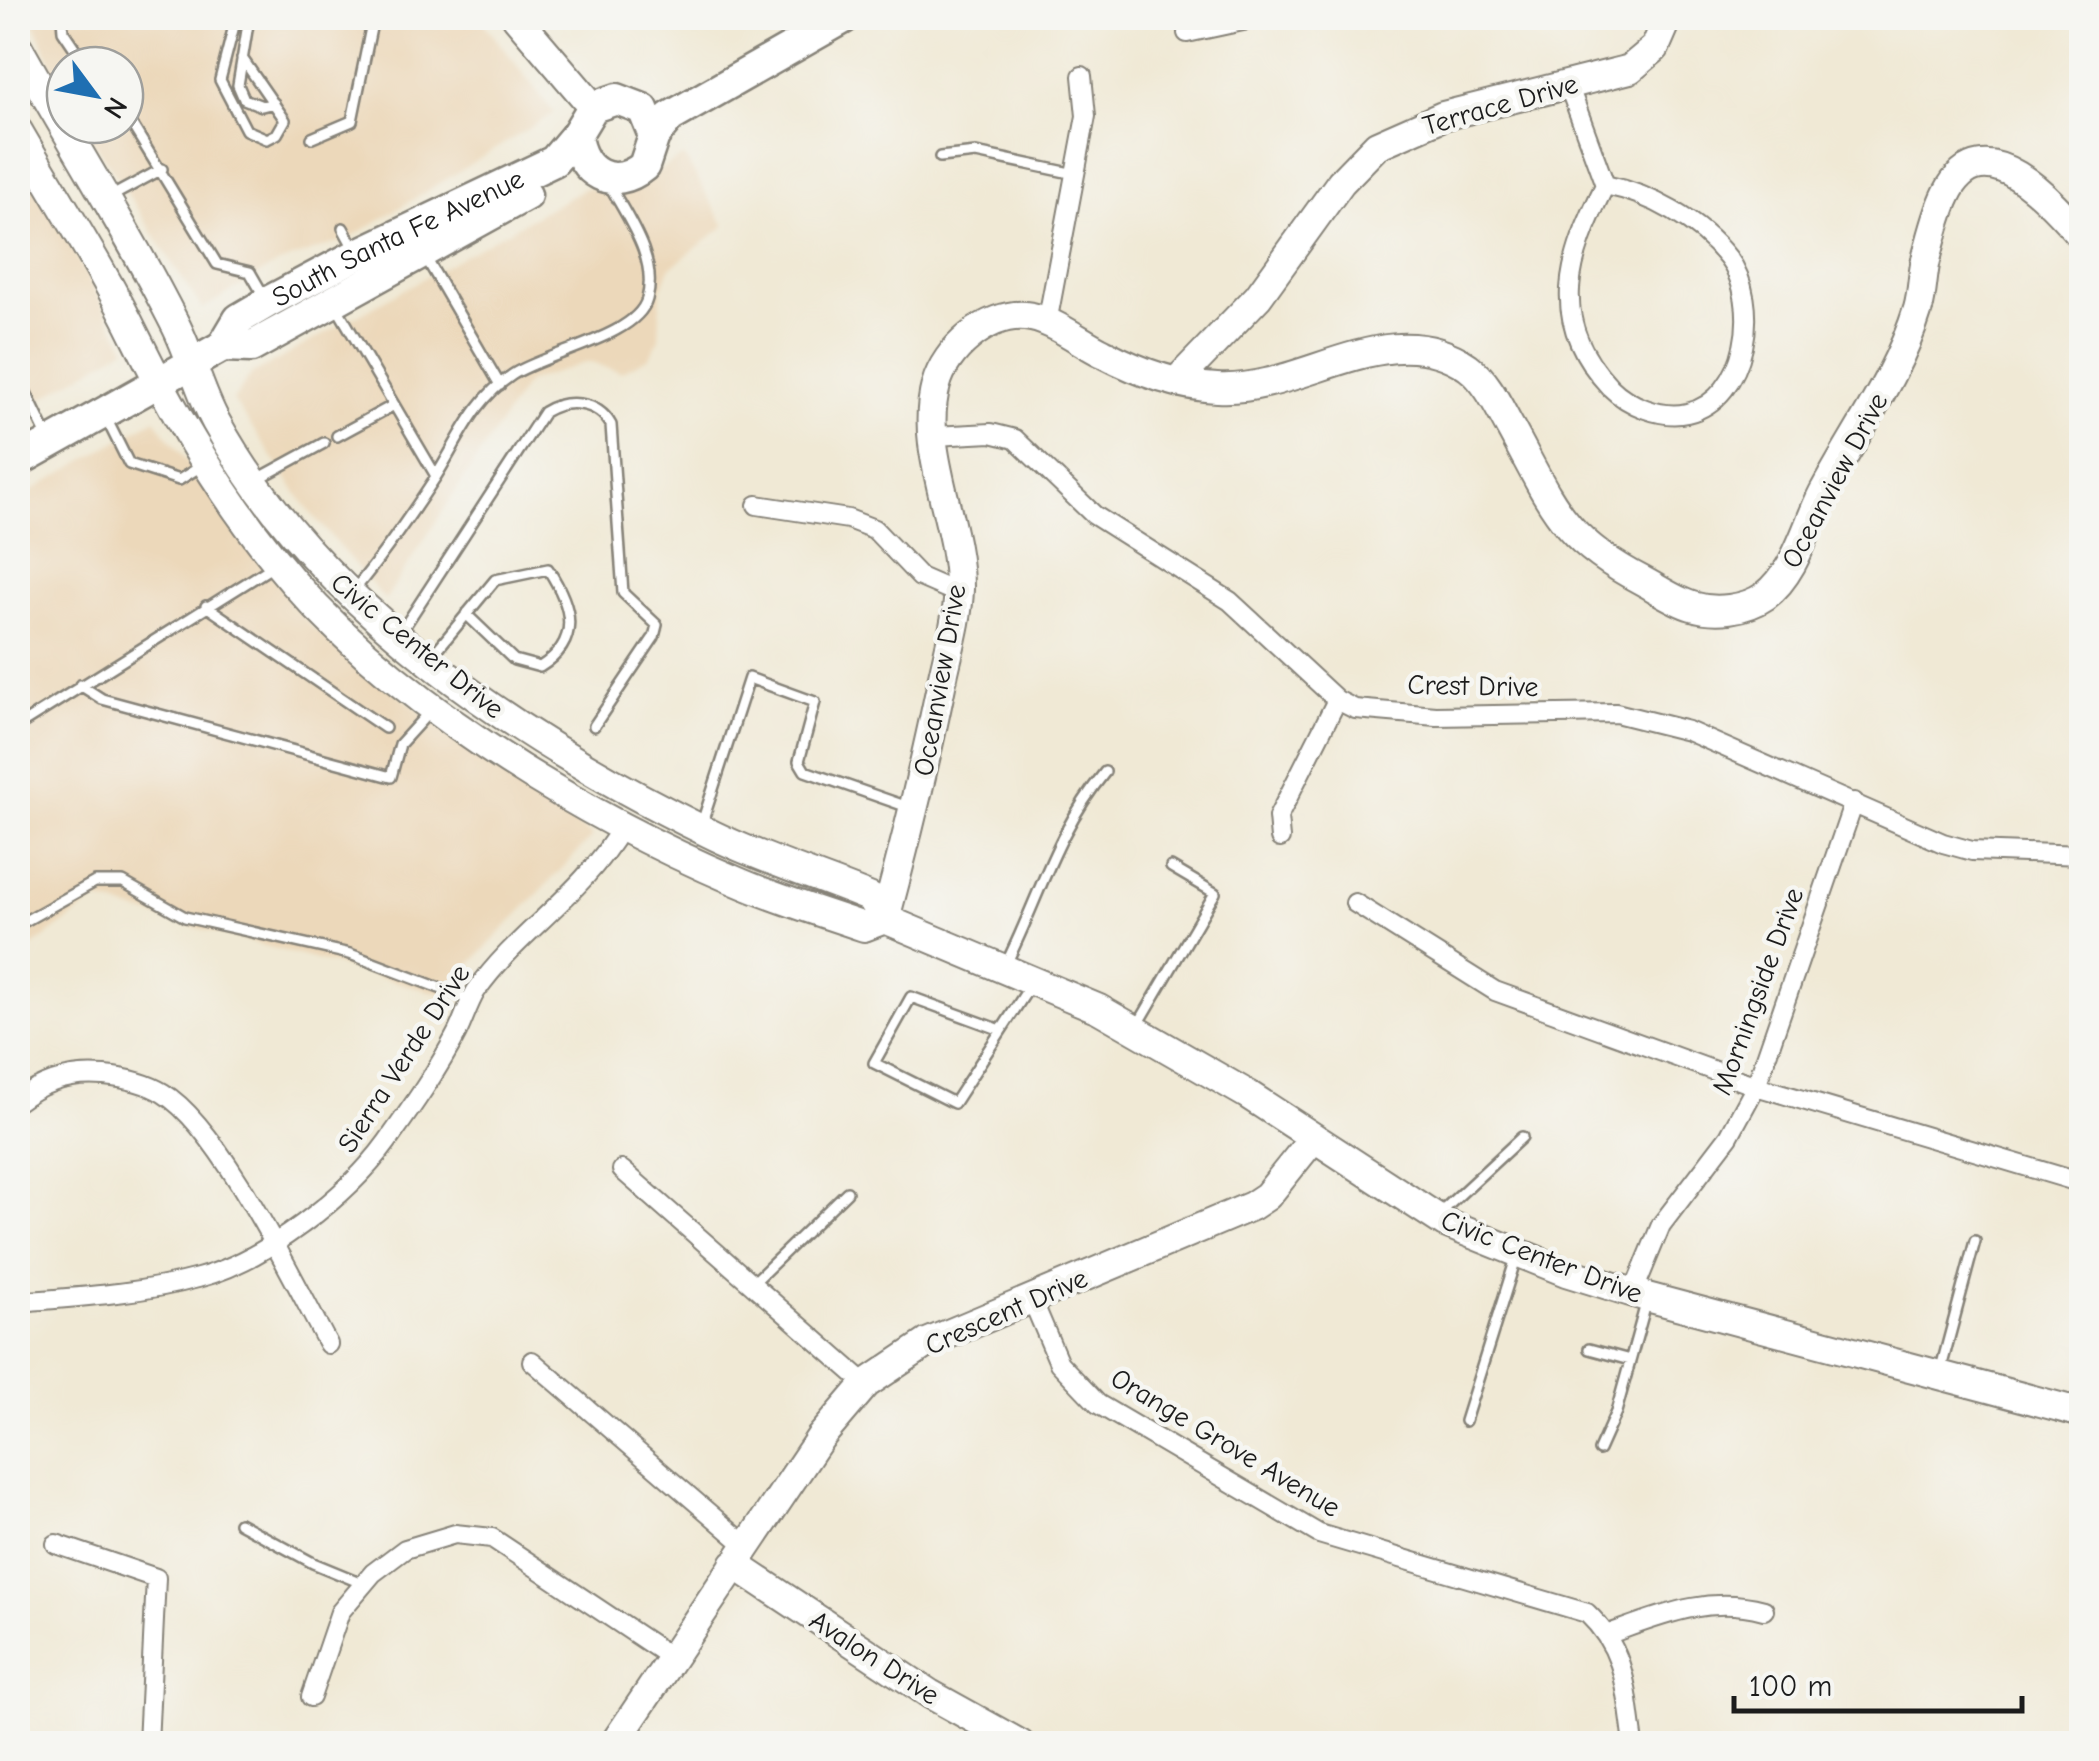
<svg xmlns="http://www.w3.org/2000/svg" width="2099" height="1761" font-family="'Comic Neue',sans-serif">
<style>
.built{fill:#ecd8ba}
.lines{fill:none;stroke-linecap:round;stroke-linejoin:round}
.lane-casing{stroke:#868278;stroke-width:14}
.street-casing{stroke:#868278;stroke-width:22}
.secondary-casing{stroke:#868278;stroke-width:32}
.primary-casing{stroke:#868278;stroke-width:35}
.lane{stroke:#fff;stroke-width:9}
.street{stroke:#fff;stroke-width:18}
.secondary{stroke:#fff;stroke-width:28}
.primary{stroke:#fff;stroke-width:30}
.labels{text-anchor:middle;stroke-width:9;stroke-linejoin:round;paint-order:stroke}
.street-label{font-size:28px;fill:#1c1c1c;stroke:#f6f6f2}
</style>
<rect width="100%" height="100%" fill="#f6f6f2"/>
<filter id="ink" filterUnits="userSpaceOnUse"><feTurbulence type="fractalNoise" baseFrequency=".01" numOctaves="2"/><feDisplacementMap in="SourceGraphic" scale="20" xChannelSelector="R" yChannelSelector="G"/><feConvolveMatrix kernelMatrix="1 2 1 2 8 2 1 2 1" color-interpolation-filters="sRGB"/></filter>
<filter id="wash" filterUnits="userSpaceOnUse"><feTurbulence type="fractalNoise" baseFrequency=".0048" numOctaves="4" result="noise"/><feDisplacementMap in="SourceGraphic" scale="40" xChannelSelector="R" yChannelSelector="G"/><feGaussianBlur stdDeviation="2.25" result="paint"/><feColorMatrix in="noise" values="0 0 0 0 0 0 0 0 0 0 0 0 0 0 0 0 0 1.4 0 .05"/><feComposite in="paint" operator="in"/></filter>
<g filter="url(#wash)">
<rect width="100%" height="100%" fill="#f0e9d5"/>
<path class="built" d="M32 18H480L554 113 350 238 279 263 202 309 83 125H125V65H65V96Z
M18 149 126 348 18 413Z
M684 156 725 226 670 268 661 289 659 338 650 357 621 372 588 362 527 382 385 600 310 512 233 400 251 375 585 188 601 189 642 180Z
M155 419 312 627 470 750 593 836 442 994 96 900 18 957V499Z"/>
</g>
<g filter="url(#ink)">
<g class="lines">
<g class="lane-casing">
<path id="lane" d="M62 18 63 31 86 65
M236 18 220 80 246 130 267 139 277 134 285 120 242 58
M249 18 238 85 244 99 262 106 274 103
M125 113 217 264 250 272 265 298
M312 138 352 121 373 18
M940 157 976 153 1075 174
M112 196 162 169
M343 228 356 252
M426 258 500 385
M336 306 436 476
M18 376 47 436
M107 420 129 464 179 480 203 465
M337 436 394 405
M256 480 324 443
M355 589C384 554 410 516 435 478 459 440 473 401 512 375 545 353 637 337 647 299 658 259 628 219 610 186
M206 606 385 728
M401 632 544 412C567 398 598 401 611 425L623 593 657 625 654 637 594 726
M432 656 495 580 548 569C572 606 582 641 540 667L514 660 466 614
M80 685 102 699 391 777 400 744 431 710
M18 726 275 565
M701 826 749 678 815 702 799 761 805 771 908 807
M18 925 95 882H123L185 917 350 954 471 1000
M1006 964C1041 894 1055 833 1105 772
M1136 1028 1215 893 1171 867
M1001 1030 911 997 874 1063 954 1103 1030 986
M1440 1213 1522 1137
M752 1284 847 1192
M1589 1349 1630 1360
M1940 1372 1975 1241
M1465 1421 1517 1255
M1599 1450 1616 1412 1647 1300
M239 1523 313 1563 364 1584"/>
</g>
<g class="street-casing">
<path id="street" d="M1187 33 1257 18
M1568 84 1605 185C1568 259 1547 320 1610 387 1628 405 1661 419 1687 413 1748 399 1762 302 1728 258 1699 221 1651 194 1605 185
M1047 323 1086 116 1082 76
M934 436 991 433 1015 439 1094 515 1230 601 1337 700 1355 709 1436 716 1616 713 1688 731 1943 843 1972 851 2082 855
M757 505 848 519 874 529 920 577 959 594
M1280 838 1278 817 1337 700
M1355 903 1495 991 1756 1086 2082 1183
M18 1101C42 1082 72 1073 104 1076 125 1078 145 1082 163 1093 221 1128 293 1280 328 1344
M622 1170 866 1384
M1633 1293 1661 1225 1729 1136 1756 1086 1854 802
M1031 1297 1059 1363 1098 1404 1319 1534 1587 1613C1627 1651 1626 1691 1634 1744
M18 1302C78 1297 139 1294 198 1278 264 1261 348 1196 387 1142 412 1107 438 1070 457 1033 464 1019 468 1004 476 991 519 930 581 897 622 827
M532 1361 747 1546
M56 1544 156 1578 148 1744
M1609 1634C1662 1615 1708 1595 1764 1610
M311 1697 340 1612 373 1573 405 1549 455 1534 492 1538 672 1658"/>
</g>
<g class="secondary-casing">
<path id="secondary" d="M517 18 593 107
M18 47C69 139 127 229 175 324 191 355 199 391 216 422 318 608 523 742 709 833 761 859 818 876 871 898L885 919 1099 1009 1247 1094 1445 1223 1566 1272 1647 1297 2082 1413
M18 131C58 200 103 269 138 341 176 418 220 492 274 559 383 696 576 813 736 881 777 899 821 912 864 927L885 919
M1177 381 1258 297 1341 182 1377 145 1443 116 1630 69 1655 48 1668 18
M885 919C906 841 925 764 941 686 947 655 958 621 959 589 960 523 918 450 936 385 945 350 987 313 1025 316 1051 318 1080 342 1103 353 1137 371 1178 386 1217 388 1303 393 1388 312 1468 367 1488 382 1499 408 1511 429 1553 506 1562 539 1643 581 1658 589 1675 601 1692 606 1715 613 1745 610 1765 596 1796 573 1806 526 1823 493 1855 433 1898 375 1918 309 1923 292 1922 273 1927 256 1932 236 1938 212 1947 194 1983 121 2054 204 2082 237
M734 1564 930 1694 1020 1744
M614 1744 820 1438 866 1384 927 1343 1252 1206 1267 1196 1312 1140"/>
</g>
<g class="primary-casing">
<g id="primary">
<path d="M654 136 643 109 617 99 593 107 576 135C580 173 613 192 644 166L654 136 670 117 844 18"/>
<path d="M223 346 251 347 526 195"/>
<path id="s1" d="M18 461 223 346 239 319 268 302 358 254 554 161 576 135"/>
</g>
</g>
<use href="#lane" class="lane"/>
<use href="#street" class="street"/>
<use href="#secondary" class="secondary"/>
<use href="#primary" class="primary"/>
</g>
</g>
<g class="labels">
<g class="street-label">
<text transform="translate(1500 104) rotate(-16)" y="10">Terrace Drive</text>
<text dy="10" stroke="none"><textPath href="#s1" startOffset="445">South Santa Fe Avenue</textPath></text>
<text transform="translate(1834 480) rotate(-62)" y="10">Oceanview Drive</text>
<text transform="translate(418 645) rotate(39)" y="10">Civic Center Drive</text>
<text transform="translate(939 680) rotate(-80)" y="10">Oceanview Drive</text>
<text transform="translate(1473 685) rotate(1)" y="10">Crest Drive</text>
<text transform="translate(1757 991) rotate(-70)" y="10">Morningside Drive</text>
<text transform="translate(403 1058) rotate(-57)" y="10">Sierra Verde Drive</text>
<text transform="translate(1542 1256) rotate(21)" y="10">Civic Center Drive</text>
<text transform="translate(1006 1311) rotate(-24)" y="10">Crescent Drive</text>
<text transform="translate(1226 1442) rotate(31)" y="10">Orange Grove Avenue</text>
<text transform="translate(875 1657) rotate(33)" y="10">Avalon Drive</text>
</g>
</g>
<rect width="2099" height="1761" fill="none" stroke="#f6f6f2" stroke-width="60"/>
<g transform="translate(95 95) rotate(122)"><circle r="48" fill="#f6f6f2" stroke="#9f9f9c" stroke-width="2.5"/>
<path d="M0-8L18 38L0 25L-18 38Z" fill="#1f6fb2"/>
<text y="-15" font-size="28" font-weight="bold" text-anchor="middle" fill="#1c1c1c">N</text>
</g>
<path d="M1734 1696v15h288v-15" fill="none" stroke="#1c1c1c" stroke-width="5"/>
<text x="1749" y="1696" font-size="30" fill="#1c1c1c" stroke="#f6f6f2" stroke-width="8" paint-order="stroke">100 m</text>
</svg>
